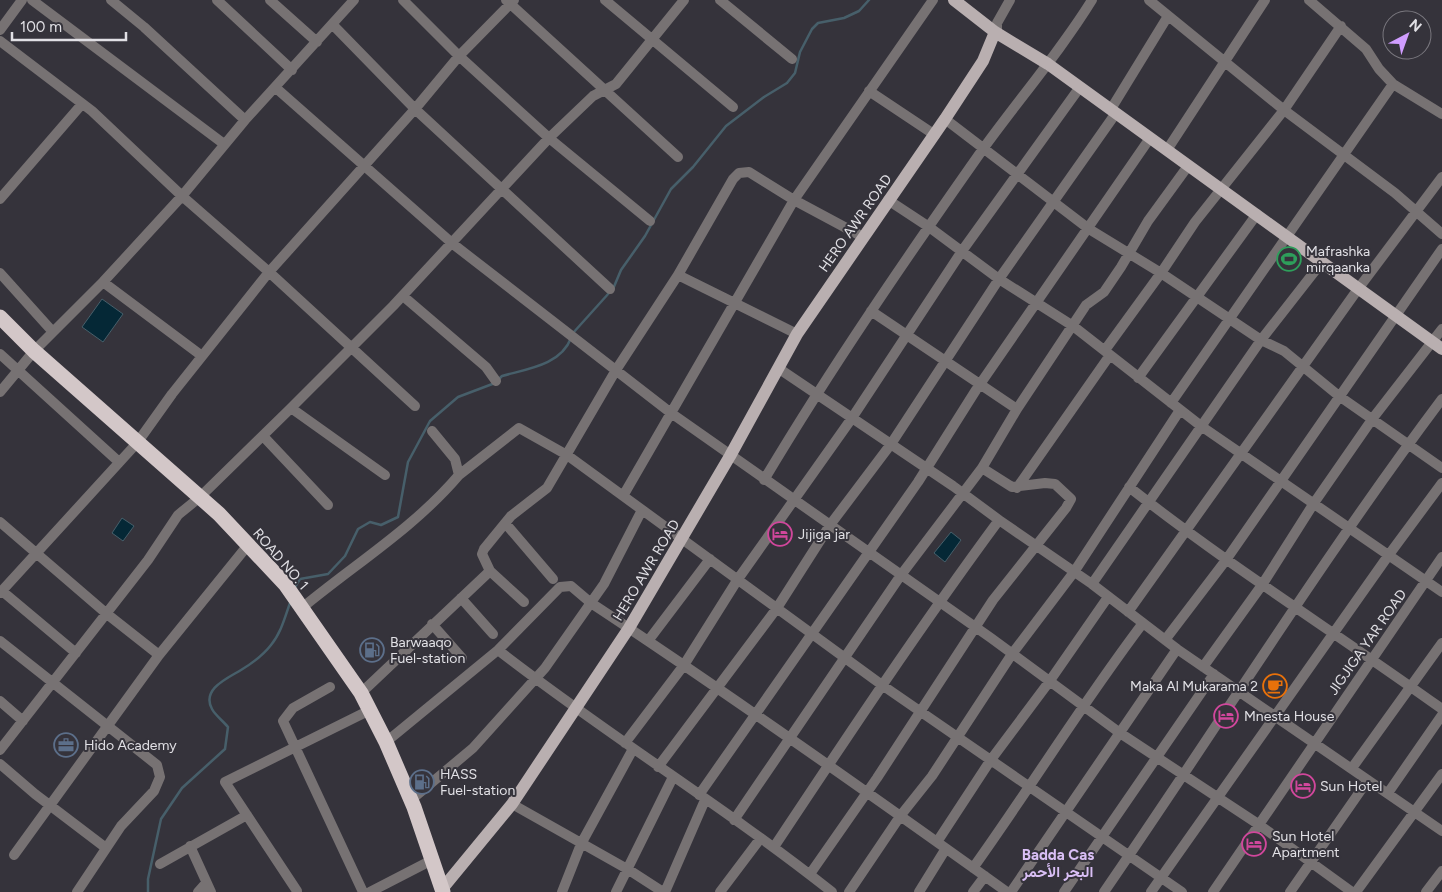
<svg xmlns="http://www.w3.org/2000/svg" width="1442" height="892" font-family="Figtree,Vazirmatn,sans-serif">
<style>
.water{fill:#052836;stroke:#475f6a}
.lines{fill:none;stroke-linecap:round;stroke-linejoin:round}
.stream{stroke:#475f6a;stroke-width:2.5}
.minor{stroke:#777273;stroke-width:10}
.major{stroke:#b9afb0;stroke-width:12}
.highway{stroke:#d3c7c8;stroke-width:15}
.labels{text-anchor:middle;stroke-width:4;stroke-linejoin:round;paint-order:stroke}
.street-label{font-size:14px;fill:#e1e0e5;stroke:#35333b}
.poi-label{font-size:14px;fill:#e1e0e5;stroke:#35333b;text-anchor:start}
.neighbourhood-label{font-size:15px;font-weight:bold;fill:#d9bff5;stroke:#35333b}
</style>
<rect width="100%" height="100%" fill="#35333b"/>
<path class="water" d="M102 299 123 314 103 342 82 327Z
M122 518 134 526 123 541 112 533Z
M951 532 961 540 945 562 934 553Z"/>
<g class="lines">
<path class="stream" d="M613 289 621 270 645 236 671 189 693 167 726 126 764 97 787 83 795 73 800 52 812 29 818 23 844 18 859 11 869 0
M573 333 609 293
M499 379 502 376C527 369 561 365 571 338
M295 587 300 579 328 574 345 556 358 529 370 522 381 525 398 517 408 462 430 421 458 397 495 383
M148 892V879L161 819 182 788 225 749 228 727C223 721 215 715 212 709 201 689 228 678 241 670 251 664 264 654 271 645 281 633 285 617 290 603"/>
<path class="minor" d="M32 0 224 144
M111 0 144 27 245 120
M217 0 292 70
M270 0 317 42
M403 0 459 56 549 138 650 221
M506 0 678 157
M605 0 733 107
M720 0 792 59
M1149 0 1284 110 1395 193 1442 234
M1309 0 1366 49 1379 69 1393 84 1442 114
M333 25 415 109 610 289
M0 30 22 0
M997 33V23L1010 0
M0 41 92 111 182 196 269 272 415 406
M276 88 453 244 671 413 991 638 1120 733 1258 824 1352 892
M869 91 935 135
M1111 109 1168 16
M945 119 1089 229 1161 273 1261 340 1284 351 1339 396 1442 468
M1167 150 1265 0
M0 199 82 104
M888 200 929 227 999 279 1073 326 1201 426 1442 592
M0 273 53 332
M678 275 797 334
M103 282 202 356
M403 296 486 367 496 381
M871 311 1017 409
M1105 350 1161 273 1195 222 1284 110 1341 26
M0 354 119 462
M778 368 953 486 999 520 1092 584 1177 649 1442 831
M1138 378 1257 214
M0 392 34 351 103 282 182 196 245 120 354 0
M1171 403 1393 84
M291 408 385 475
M263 436 328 505
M459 475 519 428 567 455 882 685 1182 892
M764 480C832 366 907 257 983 149 1019 99 1060 52 1092 0
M1129 487C1229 566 1338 634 1442 709
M1017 488 1110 355
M623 496 794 200 933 0
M0 522 107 614 159 655
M506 524 553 579
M1092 584 1261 340 1322 262
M2 591 76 653
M0 593 137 443 172 394 269 272 415 109 459 56 514 0
M461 598 493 634
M524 602 490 571 482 554 484 549 511 516 547 488 616 370 678 275 733 179 739 173 749 172 794 200 863 237
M302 608C355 564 414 528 459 475L455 459 432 431
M1128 612 1358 289 1442 177
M432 624 462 658
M1165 640 1226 560 1442 249
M0 641 157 765 160 777 154 791 121 826 77 892
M648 641 710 559
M498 650C607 735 725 807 832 892
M1203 667 1262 585 1314 503 1373 418 1442 329
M330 687 293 708 283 721 363 892
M361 693 490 571
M0 701 23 721
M386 742 498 650 560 587 571 586 591 603C732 696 870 794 1007 892
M625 743 684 665 738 579 852 418 962 251 1080 87
M0 750 148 560 178 515 200 497 291 408 393 306 549 138 593 96 616 84 684 0
M0 764 35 794 106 848
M658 767 777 608 830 525 891 444 999 279 1116 113
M1352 768 1442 643
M1388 793 1442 715
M699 795 918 482 976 390 1150 138
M411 800 473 748 545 668 604 584 642 510
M512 804 629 870 663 892
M734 820 901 575 982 468 1017 409 1086 305 1104 292 1121 267 1148 221 1188 166
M937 842 990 761 1049 682 1108 597
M190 846 211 892
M774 847C847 737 920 627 999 520
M14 855 159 655 248 545
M160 864 247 815
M973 868C1031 787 1083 702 1143 623
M810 874 877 778 993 600 1066 508 1071 499 1055 484 1045 483 1012 487 982 468
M297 891 225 782 370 710
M198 892 206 883
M370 892 432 860
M562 892 581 844 633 749
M616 892 673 777
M665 892 705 800
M720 892 760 839
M849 892 901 815 932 776 1012 654 1074 572 1180 410
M919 892 945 850
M973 892 985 876
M1011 892 1177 649
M1064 892 1214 674
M1104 892C1217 728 1322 559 1442 399
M1151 892 1388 556 1442 483
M1213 892 1442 557
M1290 892 1368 780
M1356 892 1442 774
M1426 892 1442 871"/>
<path class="major" d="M954 0 995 32 1048 64 1442 349
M442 889 512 804 629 628 730 456 797 334 945 119 983 61 995 32"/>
<path class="highway" d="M0 317 34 351 219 514 285 584 361 693 386 742 414 807 443 892"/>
</g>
<defs>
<g id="stadium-ring" transform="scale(1.25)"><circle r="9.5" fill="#35333b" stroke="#2e9e5b" stroke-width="1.5"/><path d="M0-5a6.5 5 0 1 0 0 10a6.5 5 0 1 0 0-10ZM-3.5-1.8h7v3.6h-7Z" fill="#2e9e5b"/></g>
<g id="hotel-ring" transform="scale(1.25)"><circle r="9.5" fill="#35333b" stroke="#d1479c" stroke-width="1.5"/><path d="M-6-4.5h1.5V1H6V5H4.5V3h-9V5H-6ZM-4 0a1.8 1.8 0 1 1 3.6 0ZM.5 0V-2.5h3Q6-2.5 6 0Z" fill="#d1479c"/></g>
<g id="fuel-ring" transform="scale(1.25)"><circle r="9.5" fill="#35333b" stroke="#5c6f8a" stroke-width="1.5"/><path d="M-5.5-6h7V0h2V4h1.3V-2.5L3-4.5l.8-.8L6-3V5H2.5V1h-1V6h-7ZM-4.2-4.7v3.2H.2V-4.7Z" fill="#5c6f8a"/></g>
<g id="cafe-ring" transform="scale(1.25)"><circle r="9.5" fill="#35333b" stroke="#e8710a" stroke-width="1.5"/><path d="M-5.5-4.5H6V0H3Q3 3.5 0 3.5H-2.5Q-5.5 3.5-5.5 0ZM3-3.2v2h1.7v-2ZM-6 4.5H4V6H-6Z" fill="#e8710a"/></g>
<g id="office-ring" transform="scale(1.25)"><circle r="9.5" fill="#35333b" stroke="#5c6f8a" stroke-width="1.5"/><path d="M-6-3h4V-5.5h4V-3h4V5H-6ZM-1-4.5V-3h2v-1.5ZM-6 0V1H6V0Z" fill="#5c6f8a"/></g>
</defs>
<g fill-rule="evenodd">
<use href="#stadium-ring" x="1289" y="259"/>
<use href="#hotel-ring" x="780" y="534"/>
<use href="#fuel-ring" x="372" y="650"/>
<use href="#cafe-ring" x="1275" y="686"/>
<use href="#hotel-ring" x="1226" y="716"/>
<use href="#office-ring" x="66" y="745"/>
<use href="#fuel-ring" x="422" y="782"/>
<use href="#hotel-ring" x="1303" y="786"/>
<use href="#hotel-ring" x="1254" y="844"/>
</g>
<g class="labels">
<g class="street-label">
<text transform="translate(855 223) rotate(-55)" y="5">HERO AWR ROAD</text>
<text transform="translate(281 559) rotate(49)" y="5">ROAD NO. 1</text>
<text transform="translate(646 570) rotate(-59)" y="5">HERO AWR ROAD</text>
<text transform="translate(1367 642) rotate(-55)" y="5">JIGJIGA YAR ROAD</text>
</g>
<g class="poi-label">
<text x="1306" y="256">Mafrashka<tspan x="1306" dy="16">mirqaanka</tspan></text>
<text x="798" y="539">Jijiga jar</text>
<text x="390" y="647">Barwaaqo<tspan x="390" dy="16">Fuel-station</tspan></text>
<text x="1258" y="691" text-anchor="end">Maka Al Mukarama 2</text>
<text x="1244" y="721">Mnesta House</text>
<text x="84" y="750">Hido Academy</text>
<text x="440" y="779">HASS<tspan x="440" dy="16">Fuel-station</tspan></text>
<text x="1320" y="791">Sun Hotel</text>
<text x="1272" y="841">Sun Hotel<tspan x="1272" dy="16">Apartment</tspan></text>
</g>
<g class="neighbourhood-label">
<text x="1058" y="860">Badda Cas<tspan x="1058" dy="17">البحر الأحمر</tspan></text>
</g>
</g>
<g transform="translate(1407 35) rotate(41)"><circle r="24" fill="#35333b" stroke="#7a787f"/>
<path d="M0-4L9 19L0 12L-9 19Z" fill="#d09dff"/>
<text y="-8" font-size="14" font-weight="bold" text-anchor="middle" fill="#e1e0e5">N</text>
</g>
<path d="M12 32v8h114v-8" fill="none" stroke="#e1e0e5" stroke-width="2.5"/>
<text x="20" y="32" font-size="15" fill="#e1e0e5" stroke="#35333b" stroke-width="4" paint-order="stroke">100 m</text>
</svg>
